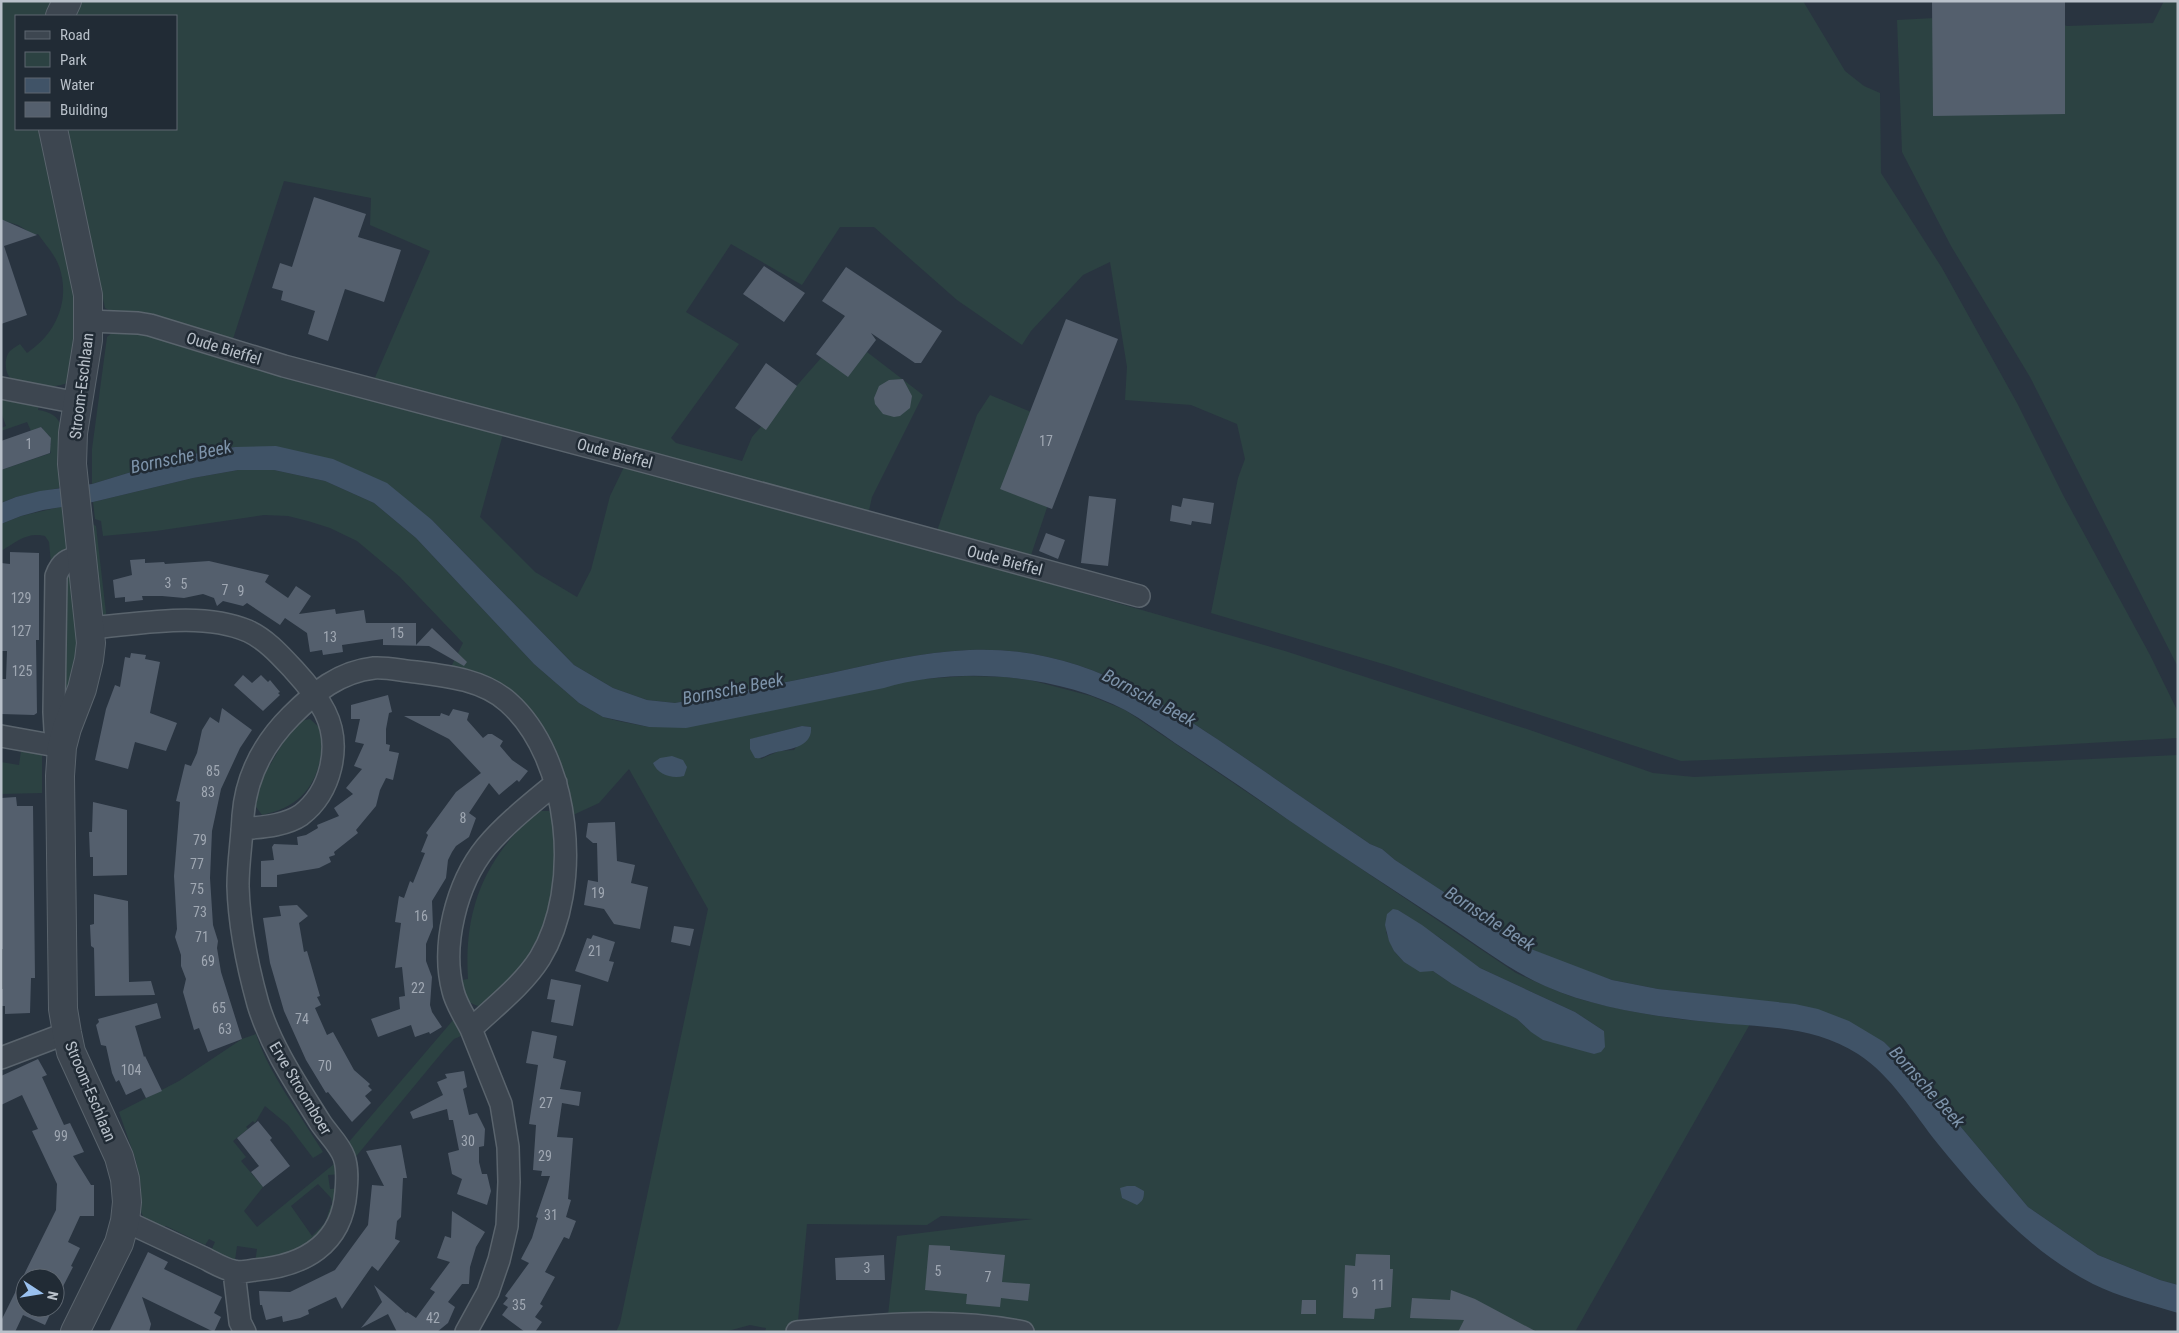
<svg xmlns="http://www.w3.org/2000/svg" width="2179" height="1333" font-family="'Roboto Condensed',sans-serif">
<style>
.green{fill:#2c4242;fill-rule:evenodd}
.water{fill:#405367}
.building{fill:#545f6d}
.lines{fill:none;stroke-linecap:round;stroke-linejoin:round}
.minor-casing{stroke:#5a646d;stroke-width:24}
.tertiary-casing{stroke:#5a646d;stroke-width:30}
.minor{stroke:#3d4650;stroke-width:21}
.tertiary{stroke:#3d4650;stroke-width:28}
.labels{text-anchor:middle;stroke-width:5;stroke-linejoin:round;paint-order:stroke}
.number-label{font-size:14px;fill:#a0a8b3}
.street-label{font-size:16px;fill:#b9c1ca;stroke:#212b35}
.water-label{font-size:18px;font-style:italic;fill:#7d93aa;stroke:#212b35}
</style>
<rect width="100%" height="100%" fill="#293440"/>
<path class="green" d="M1 1H58L52 16H16V129H49L81 296 68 382C58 390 24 385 12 379 4 374 4 357 10 351 13 348 17 346 20 344L27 353C56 334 71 300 59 266 55 255 45 244 38 234L34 235 18 225 1 220Z
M80 1H1803L1845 71 1864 86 1880 93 1881 173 1942 268 2017 403 2063 495 2150 655 2178 712V738L1967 750 1681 761 1390 666 1211 613 1238 478 1245 459 1237 424 1191 405 1125 400 1127 367 1110 262 1083 275 1031 331 1022 345 957 300 874 227H840L802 285 731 244 686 312 739 344 671 438 676 443 742 461 752 437 821 358 848 372 867 352 923 395 872 497 868 515 373 382 430 251 370 225 371 198 284 181 232 342 202 334 157 316 115 313 105 308 66 129H176V16H72Z
M2164 1H2178V667L2030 377 1951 246 1902 152 1897 20 2028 13 2067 26 2153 23Z
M115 330 146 331 503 434 480 517 535 572 577 597 591 570 610 496 624 467 894 539 1285 651 1527 729 1653 773 1694 777 2178 755V1285L2160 1280 2098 1255 2028 1207 1919 1077 1884 1042 1700 994 1658 989 1612 980 1558 961 1531 949 1511 937 1395 860 1382 849 1370 844C1328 815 1287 787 1245 758 1160 700 1078 645 969 650 922 652 877 663 831 673 779 684 727 693 675 703L647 700 613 688 574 665 432 520 235 447 187 455 92 484V449L107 337Z
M990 395 1065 426 1057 478 1029 561 936 534 977 415Z
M1 397 39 404 38 410C51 412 58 416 62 428L59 488 16 497 1 503V470L51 453 48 445H51L49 435 44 434 42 427 31 431 27 422 1 431V428L6 426 1 412Z
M238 470H274L325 481 374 503 416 538 534 664 579 703 603 717 618 721 649 727 834 698 909 680 966 676 1005 677 1030 680 1091 696 1125 710 1516 973C1539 983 1563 995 1587 1001 1639 1015 1696 1023 1750 1024L1575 1332H886L897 1236 1033 1219 941 1216 927 1225 807 1224 797 1332H765L766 1328 750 1325 724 1332H616L620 1323 708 909 629 769 599 803 573 815 564 774 553 748 450 669 463 643 400 577 357 541 330 528 308 521 288 516 264 515 156 531 103 536 101 521 95 519 93 502 193 478ZM802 726 811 727 794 750 779 751 761 759 751 739ZM1398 910 1443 940 1460 955 1480 968 1575 1012 1604 1031 1594 1054 1531 1032 1517 1019 1452 984 1433 971H1420L1404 962 1394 951 1386 932Z
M64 506 70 546 51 563 49 542 45 536C26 532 17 542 1 551V524L21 516Z
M92 524 96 526 106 613 105 617H102Z
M71 565 83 615 75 689 56 705 63 576Z
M310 719 322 730C324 774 308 806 262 815L253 803 254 792 290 731 300 721Z
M21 751 42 754V793L1 794V762L19 765Z
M540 811H549L555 817 556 877 542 931 514 979 483 1007C464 1003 465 997 462 980L468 979C464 917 480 869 523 825V818L532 812Z
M454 1019 461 1036 454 1039 444 1050 354 1159 348 1143Z
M256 1034C268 1072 301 1116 323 1152L313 1158 288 1125 265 1106 255 1123 253 1121 246 1127 248 1129 233 1141 246 1157 241 1161 263 1187 244 1211 257 1227 334 1164 341 1174 328 1175 330 1189 342 1188 340 1204 332 1202 331 1198 318 1184 291 1206 312 1236 325 1223 331 1205 339 1207 313 1247 255 1263 257 1249 237 1246 235 1260 210 1253 215 1242 209 1239 205 1245 166 1226 159 1229 147 1224 140 1210 141 1188 136 1161 119 1112 179 1081 242 1039Z"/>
<path class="water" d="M276 446 333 459 387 483 432 520 574 665 613 688 647 700 675 703C727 693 780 684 831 673 877 663 922 652 969 650 1078 645 1160 700 1245 758 1287 787 1328 815 1370 844L1382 849 1395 860 1531 949 1612 980 1658 989 1795 1004 1818 1009 1849 1021 1884 1042 1919 1077 2028 1207 2098 1255 2160 1280 2178 1285V1313C2149 1304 2119 1297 2093 1284 2029 1251 1982 1198 1938 1144 1914 1114 1891 1075 1858 1054 1819 1029 1774 1027 1729 1024 1667 1018 1602 1011 1545 986 1511 971 1482 948 1450 927 1396 891 1341 856 1287 819 1250 793 1213 768 1175 743 1159 732 1143 720 1125 710 1056 674 958 666 884 688L686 728 649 727 603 717 579 703 534 664 416 538 374 503 325 481 274 470H238L193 478 93 502 43 510 21 516 1 524V503L16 497 40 491 92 484 187 455 235 447Z
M802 726 811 727C813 748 788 749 773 753 766 755 762 759 755 758L750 749V739Z
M672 756 683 760 687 767 684 776C672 779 658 775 653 763L660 758Z
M1393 909 1398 910 1422 925 1480 968 1575 1012 1604 1031 1605 1047 1601 1052 1594 1054 1543 1040 1531 1032 1517 1019 1452 984 1433 971 1420 972 1404 962 1394 951 1389 941 1385 925 1387 914Z
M1127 1186H1135L1144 1191C1144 1198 1143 1201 1137 1205L1122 1198 1120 1188Z"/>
<path class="building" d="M1932 1H2065V114L1933 116Z
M314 197 366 214 358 237 401 250 384 302 345 289 328 341 308 334 315 311 281 300 283 291 272 288 280 263 292 267Z
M1 219 37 235 4 246 27 315 1 324Z
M764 266 805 293 784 322 743 294Z
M846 267 942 331 921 363H915L871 333 876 340 848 377 816 354 845 316 822 301Z
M1066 319 1118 339 1052 509 1000 489Z
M766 363 797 386 766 430 735 408Z
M903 379 912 396 910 408 900 416 894 417 883 414 875 404 874 398 879 386 889 380Z
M41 427 51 438 50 453 1 470V441Z
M1089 496 1116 499 1108 566 1081 563Z
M1183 498 1214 503 1211 524 1192 521 1191 525 1170 521 1172 505 1181 507Z
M1046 533 1065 540 1058 559 1039 551Z
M10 552 39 553V640H36L37 713 34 715 1 714V679H6L7 651H1V563L10 564Z
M145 559V563L164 562 165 564 209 561 269 575 265 582 288 598 296 586 311 596 299 614 335 609 336 614 364 610 366 623H416V645L432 628 467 662 464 666 429 646 383 645V639L342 645 343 652 323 655 322 650 310 652 307 633 285 618 280 625 247 603 243 606 223 601 217 606 214 598 203 594 184 598 162 596H142L143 600 125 602V597L115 598 113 580 132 575 130 560Z
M131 653 146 655 145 659 160 662 150 713 177 723 166 751 135 742 128 769 95 760 106 709 115 685 120 687 125 657 130 658Z
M243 675 252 683 261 675 268 682 270 680 280 692 278 693 280 695 263 711 234 685Z
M388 695 392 712 389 713 386 729V744L390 745 389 751 399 753 393 780 386 778 380 790 376 806 356 830 358 833 334 852 335 855 329 857 331 862 319 868 277 875V887H261V861L274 860 272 847 274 844 298 845 297 837 306 835 318 828 317 825 339 816 334 808 353 794 346 788 362 769 354 766 364 744 355 742 360 719H351V705Z
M222 708 252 730 240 748 221 789 212 831 210 878 213 925 218 941 217 948 221 972 242 1039 208 1052 199 1028 194 1030 183 992 186 979 181 966V955L175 937 177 929 174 876 180 802 176 801 185 764 191 766 197 753 202 730 210 717 219 723Z
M453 709 469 713 467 720 483 738 488 734H492L503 741 500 746 512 760 528 771 519 782 517 780 499 795 489 783 469 813 476 818 469 837 456 846 452 852 448 860 446 878 432 901 433 927 426 944V961L432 977 430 1005 432 1012 442 1027 430 1034 429 1032 415 1037 411 1025 378 1037 371 1019 400 1009 399 997 405 996 402 967 395 968 401 923 395 922 399 896 404 898 410 881 413 883 425 853 421 852 428 835 426 833 456 792 481 773 449 739 404 716H440L441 713 449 716Z
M16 797 17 806H33L35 978H31L30 1013 5 1014V1006H1V989H3V949H1V798Z
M93 802 127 810V875L93 876V857H90L89 832H92Z
M615 822 617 861 635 865 631 883 648 887 640 929 614 924 604 909 584 905 588 880 598 882 597 843H593L586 837 588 823Z
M94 894 128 901 129 982 151 981 155 995 95 996 94 948 91 946 90 925 94 924Z
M297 905 308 916 299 923 304 952 307 951 320 996 317 997 321 1005 315 1008 327 1035 333 1032 354 1070 370 1084 368 1086 372 1090 365 1096 371 1103 352 1122 328 1092 326 1093 306 1060 284 1011 270 963 263 918 281 916 279 906Z
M674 926 694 929 690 946 671 942Z
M593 935 615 942 609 961 614 962 608 982 575 971 587 938 591 939Z
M551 979 581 985 573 1026 551 1022 555 1000 547 999Z
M157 1003 161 1018 135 1026 144 1057 145 1056 162 1091 146 1098 141 1088 126 1095 119 1080 116 1082 112 1073 106 1046 101 1045 96 1025 99 1022 98 1019Z
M532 1031 557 1036 553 1058 566 1061 560 1089 581 1092 579 1106 562 1103 557 1137 573 1138 568 1199 571 1200 566 1217 576 1221 569 1239 564 1237 545 1272 555 1277 540 1304 543 1306 535 1317 542 1322 535 1332H525L502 1315 508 1307 503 1304 508 1298 505 1296 529 1263 521 1259 532 1238 538 1218 536 1217 550 1176H541L542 1171 533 1170 536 1125 529 1124 538 1065 526 1063Z
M38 1059 47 1075 42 1077 64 1125 70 1123 84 1152 73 1156 91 1185H94V1216H80L68 1242 80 1248 71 1266 73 1267 55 1302V1278H25V1308H53L45 1325 23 1315 15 1332H1V1321L56 1210 57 1184 32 1131 38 1129 22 1095 1 1105V1076Z
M464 1071 467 1087 463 1089 469 1115 477 1113 485 1129 484 1146 479 1147V1162L482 1174H487L491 1191 487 1205 457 1194 462 1179 452 1174 448 1153 459 1150 453 1120H449L447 1109 413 1119 410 1112 443 1095 437 1082 447 1078 445 1074Z
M258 1121 272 1138 270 1140 290 1166 263 1187 251 1172 259 1166 237 1138Z
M401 1145 407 1178H403L401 1217 397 1221 395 1239 400 1241 378 1271 372 1266 342 1309 336 1297 308 1310 309 1314 300 1318 283 1322 282 1316 266 1320 262 1305H260L259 1291 290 1292 335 1270 368 1225 372 1185 384 1186 366 1151Z
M452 1211 485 1232 476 1247 470 1267 469 1284H462L448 1302 455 1307 448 1323 437 1332H397L388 1314 361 1328 382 1302 374 1285 406 1313 407 1312 416 1318 435 1292 430 1289 450 1262 437 1258 445 1236 451 1238Z
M929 1245 950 1246V1250L1005 1255 1002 1282 1030 1284 1028 1301 1001 1298 1000 1307 966 1304 967 1294 925 1290Z
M148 1252 168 1262 164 1269 222 1297 214 1313 221 1317 214 1332 142 1297 151 1324 149 1332H109Z
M1356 1254 1390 1255V1269H1393L1391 1307 1375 1309 1374 1319 1343 1318 1345 1265 1355 1266Z
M884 1255 885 1280H836L835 1258Z
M1451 1290 1475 1299 1537 1332H1458L1464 1320 1410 1318 1412 1298 1450 1300Z
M1302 1300H1316V1314H1301Z"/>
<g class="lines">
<g class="minor-casing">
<path id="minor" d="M89 321 138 323 150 325 284 366 646 462 1139 596
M1 388 78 403
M90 628C139 624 202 611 248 631 267 640 280 655 294 670 306 683 317 696 325 712 342 746 331 792 301 815 285 826 261 827 242 829
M1 736 62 747
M62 747 55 730 54 712 56 576C61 562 68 559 82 556
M471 1029C465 1017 456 1004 453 991 441 946 456 884 486 847 506 823 532 803 556 783
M1 1058 67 1033
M125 1221C151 1233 176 1245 202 1257 211 1261 223 1269 234 1271 240 1273 248 1271 255 1270 303 1266 342 1245 346 1192 347 1181 348 1168 344 1157 340 1145 327 1133 320 1122 297 1085 271 1047 258 1004 248 968 239 923 238 886 238 863 242 839 243 816 246 776 263 744 291 716 315 692 339 672 374 668 387 667 403 671 416 672 448 676 483 680 508 702 571 758 583 888 540 958 523 985 494 1007 471 1029L501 1104 508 1147 509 1182 507 1226 499 1260 488 1292 466 1332
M234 1272 240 1322 245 1332
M797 1332C871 1325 950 1317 1023 1332"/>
</g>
<g class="tertiary-casing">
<path id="tertiary" d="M60 16 67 1
M53 129 88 295V340L73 433 72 464 91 643 89 660 82 689 67 728 62 747 60 776 63 1009 67 1033 71 1052 119 1157 125 1179 127 1202 125 1221 119 1243 75 1332"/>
</g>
<use href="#minor" class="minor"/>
<use href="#tertiary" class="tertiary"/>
</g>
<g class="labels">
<g class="number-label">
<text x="1046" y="446">17</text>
<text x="29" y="449">1</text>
<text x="168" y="588">3</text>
<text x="184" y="589">5</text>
<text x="225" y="595">7</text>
<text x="241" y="596">9</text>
<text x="21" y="603">129</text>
<text x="21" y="636">127</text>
<text x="397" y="638">15</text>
<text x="330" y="642">13</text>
<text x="22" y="676">125</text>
<text x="213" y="776">85</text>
<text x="208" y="797">83</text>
<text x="463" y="823">8</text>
<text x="200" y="845">79</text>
<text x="197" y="869">77</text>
<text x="197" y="894">75</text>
<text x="598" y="898">19</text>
<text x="200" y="917">73</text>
<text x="421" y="921">16</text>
<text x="202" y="942">71</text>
<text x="595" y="956">21</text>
<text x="208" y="966">69</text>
<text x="418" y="993">22</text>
<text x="219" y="1013">65</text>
<text x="302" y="1024">74</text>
<text x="225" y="1034">63</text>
<text x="325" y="1071">70</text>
<text x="131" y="1075">104</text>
<text x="546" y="1108">27</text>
<text x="61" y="1141">99</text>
<text x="468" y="1146">30</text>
<text x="545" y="1161">29</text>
<text x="551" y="1220">31</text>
<text x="867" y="1273">3</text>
<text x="938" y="1276">5</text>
<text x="988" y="1282">7</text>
<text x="1378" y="1290">11</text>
<text x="1355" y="1298">9</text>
<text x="519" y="1310">35</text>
<text x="433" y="1323">42</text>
</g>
<g class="street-label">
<text transform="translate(224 348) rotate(17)" y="6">Oude Bieffel</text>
<text transform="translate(81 386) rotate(-83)" y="6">Stroom-Eschlaan</text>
<text transform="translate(615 453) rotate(15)" y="6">Oude Bieffel</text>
<text transform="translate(1005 560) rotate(15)" y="6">Oude Bieffel</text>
<text transform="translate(301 1088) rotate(59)" y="6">Erve Stroomboer</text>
<text transform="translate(91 1091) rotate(67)" y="6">Stroom-Eschlaan</text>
</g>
<g class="water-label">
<text transform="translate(181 457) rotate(-12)" y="6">Bornsche Beek</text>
<text transform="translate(733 689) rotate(-11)" y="6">Bornsche Beek</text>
<text transform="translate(1149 698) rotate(28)" y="6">Bornsche Beek</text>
<text transform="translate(1490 919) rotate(33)" y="6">Bornsche Beek</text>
<text transform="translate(1927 1087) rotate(48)" y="6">Bornsche Beek</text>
</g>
</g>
<rect width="2179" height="1333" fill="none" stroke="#b9c1ca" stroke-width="5"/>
<rect x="15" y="15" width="162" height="115" fill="#212b35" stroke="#5e6771"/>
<rect x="25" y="31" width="25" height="8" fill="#3d4650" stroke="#5e6771"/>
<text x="60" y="40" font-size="15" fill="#b9c1ca">Road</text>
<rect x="25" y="52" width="25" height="15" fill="#2c4242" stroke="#5e6771"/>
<text x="60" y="65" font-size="15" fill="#b9c1ca">Park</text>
<rect x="25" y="78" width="25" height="15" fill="#405367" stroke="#5e6771"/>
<text x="60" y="90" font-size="15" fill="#b9c1ca">Water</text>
<rect x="25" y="102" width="25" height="15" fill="#545f6d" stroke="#5e6771"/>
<text x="60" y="115" font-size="15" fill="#b9c1ca">Building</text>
<g transform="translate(40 1293) rotate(102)"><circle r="24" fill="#212b35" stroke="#5e6771"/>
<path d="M0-4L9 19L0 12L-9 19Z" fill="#99c0ef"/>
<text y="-8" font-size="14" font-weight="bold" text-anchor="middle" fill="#b9c1ca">N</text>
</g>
</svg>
